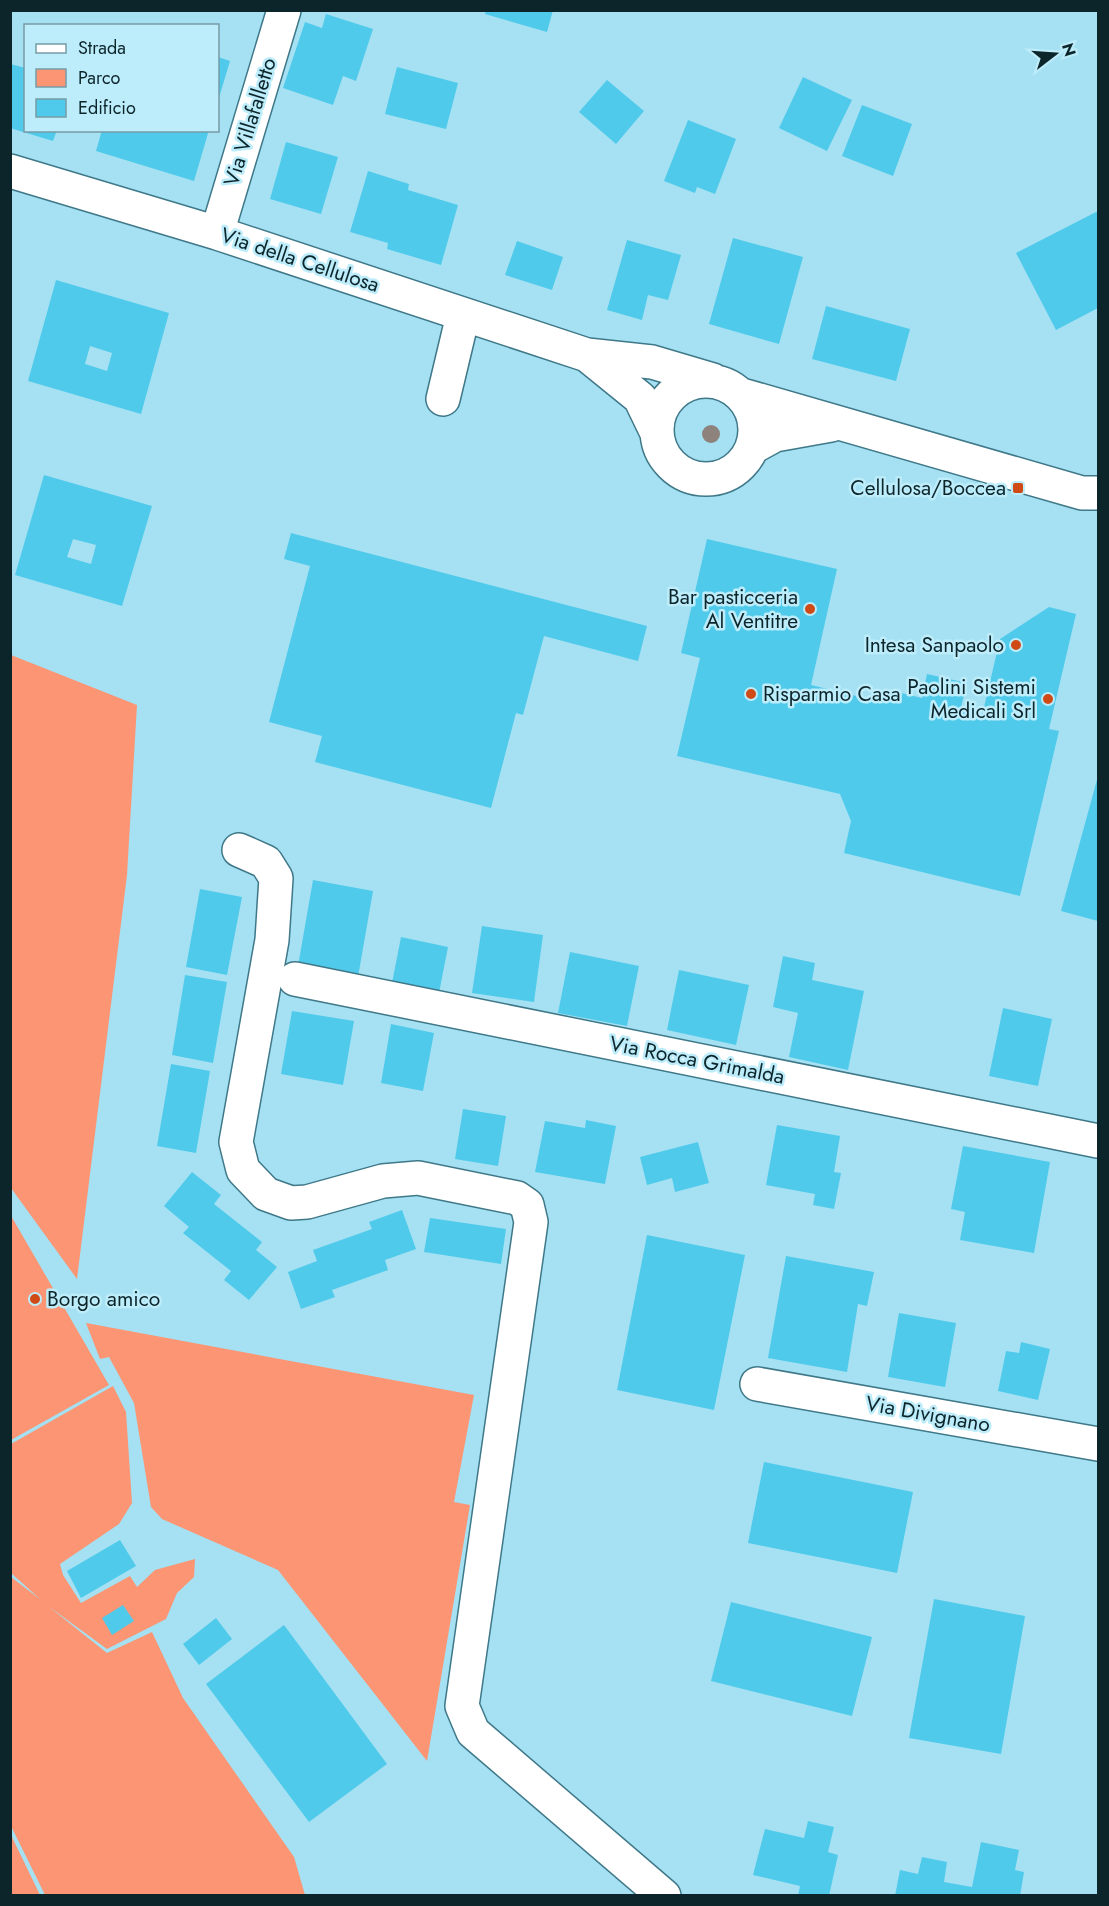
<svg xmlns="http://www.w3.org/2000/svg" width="1109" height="1906" font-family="Jost,sans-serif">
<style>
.green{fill:#fb9574}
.building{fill:#50caeb;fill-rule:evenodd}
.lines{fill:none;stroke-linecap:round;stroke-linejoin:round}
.minor-casing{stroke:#3f7888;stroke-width:36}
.minor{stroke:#fff;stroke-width:33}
.tree{fill:#8e827d}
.poi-dot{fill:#d04a15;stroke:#bdecfa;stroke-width:2}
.labels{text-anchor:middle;stroke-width:5;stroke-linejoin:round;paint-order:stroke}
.street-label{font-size:21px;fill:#0c252b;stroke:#bdecfa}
.poi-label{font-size:21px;fill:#0c252b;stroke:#bdecfa;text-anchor:end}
</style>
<rect width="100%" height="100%" fill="#a5e1f2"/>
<path class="green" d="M11 655 137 705 127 875 77 1279 11 1188Z
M10 1214 109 1385 11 1440H10Z
M86 1323 474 1395 454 1502 470 1505 427 1761 278 1570 162 1519 151 1507 134 1403 109 1357 100 1359Z
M113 1386 126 1412 132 1503 119 1524 60 1564 63 1575 81 1603 130 1576 137 1587 155 1570 195 1559 194 1577 177 1593 166 1619 107 1649 48 1606 107 1653 152 1632 183 1698 294 1857 305 1895H45L11 1826V1577L41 1600 11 1573V1444Z
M10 1835H11L40 1895H11Z"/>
<path class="building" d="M486 10H553L547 32 485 14Z
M326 14 373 29 356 81 343 76 333 105 283 88 305 22 322 28Z
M218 57 230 61 218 101Z
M10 64 26 68V130H57L53 141 10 128Z
M397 67 458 83 446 129 385 114Z
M803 77 852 100 827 151 779 128Z
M607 80 644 111 616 144 579 112Z
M862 105 912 124 893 176 842 156Z
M688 120 736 139 715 194 697 187 695 193 664 181Z
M102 130H209L194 181 96 151Z
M286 142 338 157 321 214 270 199Z
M368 171 409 184 408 190 458 205 441 265 387 249 388 243 350 232Z
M1098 211V308L1056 330 1016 253Z
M733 238 803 257 779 344 709 324Z
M627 240 681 255 668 300 648 295 642 320 607 310Z
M517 241 563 257 552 290 505 275Z
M56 280 169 313 141 414 28 381ZM90 346 112 353 107 371 85 364Z
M826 306 910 329 896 381 812 359Z
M44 475 152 506 122 606 15 575ZM73 539 96 545 91 564 67 557Z
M291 533 647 626 638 661 544 636 523 715 516 713 491 808 315 762 322 736 269 722 310 566 284 559Z
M707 539 837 569 811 685 881 702 885 689 922 698 927 674 967 683 960 711 982 716 1000 639 1049 607 1076 614 1049 729 1059 731 1020 896 844 853 851 821 840 794 677 756 700 658 681 653Z
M1098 776V921L1061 911Z
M313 880 373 891 358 977 298 966Z
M200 889 242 897 227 975 186 967Z
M482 926 543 935 534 1002 472 993Z
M401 937 448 947 439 993 392 983Z
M570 952 639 966 627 1026 558 1013Z
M783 956 815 963 812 980 864 991 848 1070 789 1057 798 1013 773 1007Z
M679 970 749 985 736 1045 667 1030Z
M185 975 227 982 213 1063 172 1055Z
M1003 1008 1052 1019 1038 1086 989 1076Z
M292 1011 354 1021 343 1085 281 1074Z
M391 1024 434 1033 423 1091 381 1083Z
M171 1064 210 1071 196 1153 157 1146Z
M463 1109 506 1116 498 1166 455 1159Z
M586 1120 616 1126 605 1184 535 1172 545 1121 585 1128Z
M777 1125 840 1136 834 1172 841 1173 834 1209 813 1205 815 1194 766 1185Z
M698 1142 709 1183 675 1192 672 1178 647 1185 640 1157Z
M963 1146 1050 1162 1034 1253 960 1240 965 1212 951 1209Z
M192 1172 221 1195 214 1204 262 1242 256 1250 277 1267 249 1300 224 1280 231 1271 183 1233 189 1227 164 1206Z
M402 1210 416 1249 385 1260 388 1270 332 1290 335 1297 301 1309 288 1272 317 1261 313 1250 372 1229 369 1222Z
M430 1218 506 1229 501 1264 424 1252Z
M647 1235 745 1255 714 1410 617 1390Z
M786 1256 874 1272 867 1306 858 1304 847 1372 768 1358Z
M899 1313 956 1323 945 1387 888 1377Z
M1021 1342 1050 1349 1038 1400 998 1391 1006 1351 1019 1353Z
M764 1462 913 1492 897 1573 748 1543Z
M120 1540 136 1566 81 1598 67 1571Z
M934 1599 1025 1616 1001 1754 909 1738Z
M731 1602 872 1637 852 1716 711 1681Z
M123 1605 134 1621 112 1635 102 1618Z
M216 1618 232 1639 199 1665 183 1644Z
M284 1625 387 1764 309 1822 206 1684Z
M808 1821 834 1827 828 1852 838 1855 829 1896H798L800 1886 753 1875 765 1829 804 1838Z
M981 1842 1019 1850 1015 1870 1024 1872 1020 1896H895L900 1870 918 1874 922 1857 947 1862 944 1882 972 1887Z"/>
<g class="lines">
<g class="minor-casing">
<path id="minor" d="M10 171 217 233 587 355 652 362 713 380
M217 233 284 10
M587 355 640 398 656 431
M657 430a49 49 0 1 1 98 0a49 49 0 1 1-98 0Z
M742 395 1082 493H1098
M443 399 463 315
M753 447 775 435 831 425
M239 850 266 862 276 878 272 940 236 1142 243 1170 266 1194 291 1203 307 1202 383 1181 418 1178 517 1198 527 1205 531 1222 462 1706 473 1732 664 1896
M295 979 1098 1141
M757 1384 1098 1444"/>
</g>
<use href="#minor" class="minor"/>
</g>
<circle class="tree" cx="711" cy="434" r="9"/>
<g class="poi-dot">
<rect x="1012" y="482" width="12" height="12" rx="3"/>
<circle cx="810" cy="609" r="6"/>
<circle cx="1016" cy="645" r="6"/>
<circle cx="751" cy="694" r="6"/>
<circle cx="1048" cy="699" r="6"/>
<circle cx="35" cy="1299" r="6"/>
</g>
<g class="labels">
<g class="street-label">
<text transform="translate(250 122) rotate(-73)" y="7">Via Villafalletto</text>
<text transform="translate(300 260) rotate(18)" y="7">Via della Cellulosa</text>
<text transform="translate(697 1060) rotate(11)" y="7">Via Rocca Grimalda</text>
<text transform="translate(928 1414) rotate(10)" y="7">Via Divignano</text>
</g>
<g class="poi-label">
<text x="1006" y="495">Cellulosa/Boccea</text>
<text x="798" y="604">Bar pasticceria<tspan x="798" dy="24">Al Ventitre</tspan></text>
<text x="1004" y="652">Intesa Sanpaolo</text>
<text x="1036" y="694">Paolini Sistemi<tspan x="1036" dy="24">Medicali Srl</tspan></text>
<text x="763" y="701" text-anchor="start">Risparmio Casa</text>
<text x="47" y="1306" text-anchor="start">Borgo amico</text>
</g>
</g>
<rect width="1109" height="1906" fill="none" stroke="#0c252b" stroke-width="24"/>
<rect x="24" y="24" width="195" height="108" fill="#bdecfa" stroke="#769ca7" stroke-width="1.5"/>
<rect x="36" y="44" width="30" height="9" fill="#ffffff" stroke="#769ca7" stroke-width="1.5"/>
<text x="78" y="54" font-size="18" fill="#0c252b">Strada</text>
<rect x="36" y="69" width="30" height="18" fill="#fb9574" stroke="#769ca7" stroke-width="1.5"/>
<text x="78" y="84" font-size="18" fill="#0c252b">Parco</text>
<rect x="36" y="99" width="30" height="18" fill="#50caeb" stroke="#769ca7" stroke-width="1.5"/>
<text x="78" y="114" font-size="18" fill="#0c252b">Edificio</text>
<g transform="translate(1055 54) rotate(73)" stroke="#bdecfa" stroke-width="4.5" paint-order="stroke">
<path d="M0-4.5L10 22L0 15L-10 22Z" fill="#0c252b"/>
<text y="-9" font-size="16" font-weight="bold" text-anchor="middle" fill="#0c252b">N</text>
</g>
</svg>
